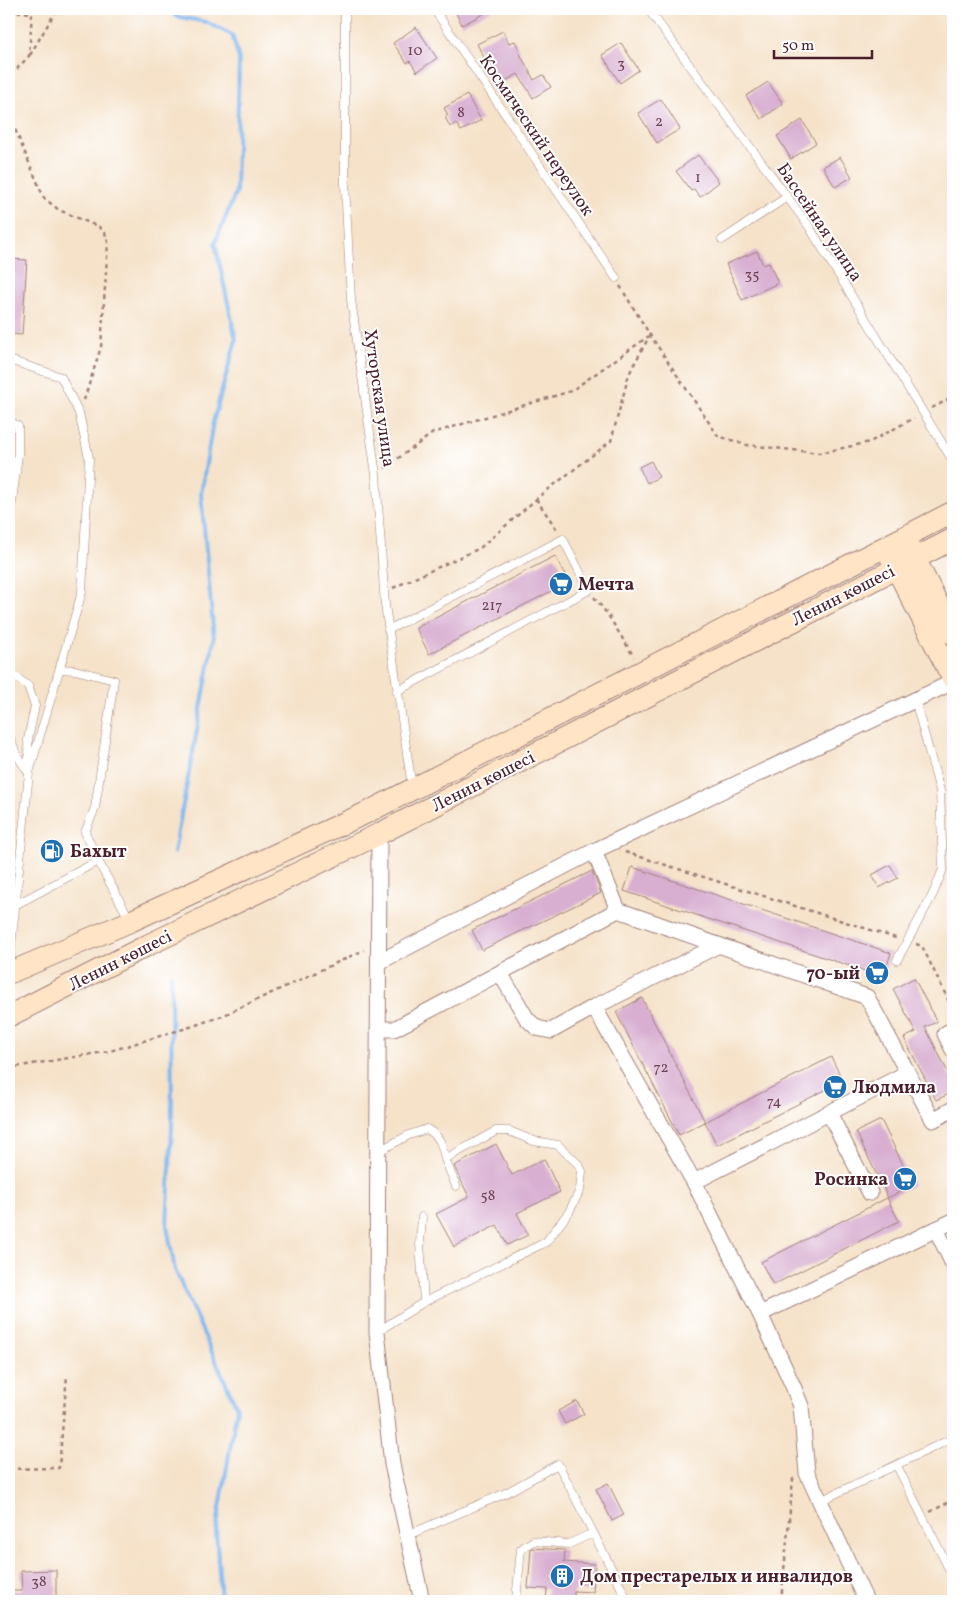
<svg xmlns="http://www.w3.org/2000/svg" width="962" height="1610" font-family="Vollkorn,serif">
<style>
.lines{fill:none;stroke-linecap:round;stroke-linejoin:round}
.stream{stroke:#7fb6ee;stroke-width:4}
.building{fill:#d8afd1}
.service-casing{stroke:#a0807a;stroke-width:9}
.minor-casing{stroke:#a0807a;stroke-width:17}
.secondary-casing{stroke:#a0807a;stroke-width:23}
.path{stroke:#a0807a;stroke-width:2.5;stroke-dasharray:4 4;stroke-linecap:butt}
.service{stroke:#fff;stroke-width:8}
.minor{stroke:#fff;stroke-width:15}
.secondary{stroke:#ffe4c6;stroke-width:21}
.labels{text-anchor:middle;stroke-width:4;stroke-linejoin:round;paint-order:stroke}
.number-label{font-size:15px;fill:#6e4354}
.street-label{font-size:18px;fill:#4a1f2b;stroke:#fff}
.poi-label{font-size:18px;font-weight:bold;fill:#4a1f2b;stroke:#fff;text-anchor:start}
</style>
<rect width="100%" height="100%" fill="#fff"/>
<filter id="ink" filterUnits="userSpaceOnUse"><feTurbulence type="fractalNoise" baseFrequency=".02" numOctaves="2"/><feDisplacementMap in="SourceGraphic" scale="10" xChannelSelector="R" yChannelSelector="G"/><feConvolveMatrix kernelMatrix="1 2 1 2 8 2 1 2 1" color-interpolation-filters="sRGB"/></filter>
<filter id="wash" filterUnits="userSpaceOnUse"><feTurbulence type="fractalNoise" baseFrequency=".0096" numOctaves="4" result="noise"/><feDisplacementMap in="SourceGraphic" scale="20" xChannelSelector="R" yChannelSelector="G"/><feGaussianBlur stdDeviation="1.12" result="paint"/><feColorMatrix in="noise" values="0 0 0 0 0 0 0 0 0 0 0 0 0 0 0 0 0 1.4 0 .05"/><feComposite in="paint" operator="in"/></filter>
<g filter="url(#wash)">
<rect width="100%" height="100%" fill="#f5e2c9"/>
<g class="lines">
<path class="stream" d="M174 853 214 639 201 494 213 422 236 340 215 243 236 192 239 59 232 35 206 22 175 16V9
M171 974 172 1127 167 1226 175 1270 237 1408 216 1531 221 1601"/>
</g>
<g id="blocks">
<path class="building" d="M454 9H493L462 25Z
M416 27 437 58 417 72 410 61 407 63 393 43Z
M503 31 509 43 515 41 520 51 519 52 534 80 543 75 551 87 533 98 518 74 498 85 477 44Z
M621 43 639 70 620 83 602 55Z
M768 82 783 104 761 119 746 96Z
M467 95 481 120 461 131 456 123 450 127 445 117 448 115 444 108Z
M661 99 680 129 657 143 638 113Z
M802 120 816 143 791 159 777 136Z
M698 155 719 182 700 197 694 189 691 191 676 171Z
M840 157 852 177 835 187 823 167Z
M757 251 763 265 769 263 778 283 742 300 726 264Z
M9 259 27 260 22 335 9 334Z
M651 461 659 477 647 483 639 467Z
M555 556 569 582 429 654 416 628Z
M890 865 898 878 879 888 872 875Z
M632 867 891 953 883 977 624 891Z
M592 871 601 893 482 950 472 930Z
M914 978 937 1022 925 1027 953 1082V1092L936 1100 904 1038 916 1032 893 989Z
M642 998 705 1122 679 1135 616 1012Z
M831 1057 843 1081 717 1145 705 1122Z
M881 1120 913 1185 888 1198 856 1132Z
M496 1144 512 1175 544 1159 560 1192 517 1213 528 1235 507 1245 497 1225 454 1247 436 1214 469 1197 454 1166Z
M887 1198 899 1221 773 1285 761 1262Z
M577 1401 584 1414 565 1424 558 1411Z
M608 1483 624 1515 612 1521 596 1489Z
M532 1548 565 1550 564 1562 595 1564 593 1592 574 1591V1601H546L547 1589 528 1588 531 1549Z
M56 1570V1601H9V1591H22L21 1571Z"/>
</g>
</g>
<g filter="url(#ink)">
<use href="#blocks" fill-opacity="0" stroke="#a0807a" stroke-width="1"/>
<g class="lines">
<g class="service-casing">
<path id="service" d="M345 9V184L351 299 376 475 385 605 412 787
M434 9 616 278
M648 9 808 225 953 461
M722 240 787 197
M9 360 61 377 79 413 89 458 82 592 29 773
M9 421 18 426V455L9 525
M388 630 563 539 589 590 397 691
M60 669 75 670 114 680 95 808 85 832 98 861
M9 672 28 686 35 706 28 739 29 773 9 966
M9 735 16 754 29 773
M15 905 98 861 130 920
M897 960 933 894 943 869 940 791 915 700
M445 1159 456 1186
M422 1217 420 1243 424 1302
M377 1332 424 1302 546 1242 569 1212 580 1190 582 1171 578 1164 558 1145 534 1141 509 1131H496L445 1159C442 1145 441 1137 427 1129L409 1135 379 1151
M897 1466 953 1577
M820 1501 953 1438
M408 1535 506 1493 558 1464 628 1601
M516 1601 521 1549 533 1541 569 1544 593 1533"/>
</g>
<g class="minor-casing">
<path id="minor" d="M379 834 377 1332 392 1464 422 1601
M594 851 618 910
M379 962 594 851 953 682
M500 973 527 1019 537 1028 551 1031 594 1007 719 945
M594 1007 694 1182 760 1314 793 1386 801 1406 807 1473 866 1601
M378 1029H394L618 910 867 997 933 1120 953 1109
M953 1029 945 1034 953 1050
M829 1113 870 1193
M694 1182 907 1073
M936 1229 953 1264
M760 1314 953 1221"/>
</g>
<g class="secondary-casing">
<path id="secondary" d="M908 545 953 634
M890 556 953 679
M9 973 131 921 368 812 953 512
M9 1016 148 945 379 834 953 539"/>
</g>
<path class="path" d="M9 11 32 13 29 56 15 71 9 73
M30 55 57 9
M9 115 44 198 59 210 99 227 105 233 108 242 101 347 84 400
M620 286 650 335 718 436 747 445 820 453 870 442 914 418
M932 408 953 397
M385 468 433 433 571 391 649 336
M536 499 558 531
M393 588 480 548 541 495 611 441 629 374 650 335
M594 597 608 615 634 657
M625 852 899 939
M916 944 922 946 953 1010
M9 1068 110 1051 190 1027 222 1016 364 950
M9 1469 59 1468 67 1375
M930 1512 953 1500
M781 1601 793 1479 795 1478
M940 1601 953 1595"/>
<use href="#service" class="service"/>
<use href="#minor" class="minor"/>
<use href="#secondary" class="secondary"/>
</g>
</g>
<defs>
<g id="supermarket-disc" transform="scale(1.25)"><circle r="9.5" fill="#1f6fb2" stroke="#fff"/><path d="M-6-5.5h2.5l.6 2H6L4.5 2H-2.5L-4.4-4H-6ZM-1.5 3.2a1.3 1.3 0 1 0 .1 0ZM3 3.2a1.3 1.3 0 1 0 .1 0Z" fill="#fff"/></g>
<g id="fuel-disc" transform="scale(1.25)"><circle r="9.5" fill="#1f6fb2" stroke="#fff"/><path d="M-5.5-6h7V0h2V4h1.3V-2.5L3-4.5l.8-.8L6-3V5H2.5V1h-1V6h-7ZM-4.2-4.7v3.2H.2V-4.7Z" fill="#fff"/></g>
<g id="building-disc" transform="scale(1.25)"><circle r="9.5" fill="#1f6fb2" stroke="#fff"/><path d="M-4-6H4V6H1V3H-1V6H-4ZM-2.5-4.3h1.7v1.8h-1.7ZM.8-4.3h1.7v1.8H.8ZM-2.5-1h1.7V.8h-1.7ZM.8-1h1.7V.8H.8Z" fill="#fff"/></g>
</defs>
<g fill-rule="evenodd">
<use href="#supermarket-disc" x="561" y="584"/>
<use href="#fuel-disc" x="52" y="851"/>
<use href="#supermarket-disc" x="877" y="973"/>
<use href="#supermarket-disc" x="835" y="1087"/>
<use href="#supermarket-disc" x="905" y="1179"/>
<use href="#building-disc" x="562" y="1576"/>
</g>
<g class="labels">
<g class="number-label">
<text x="415" y="55">10</text>
<text x="621" y="68">3</text>
<text x="461" y="117">8</text>
<text x="659" y="126">2</text>
<text x="698" y="182">1</text>
<text x="752" y="279">35</text>
<text x="492" y="610">217</text>
<text x="661" y="1072">72</text>
<text x="774" y="1106">74</text>
<text x="488" y="1200">58</text>
<text x="39" y="1586">38</text>
</g>
<g class="street-label">
<text transform="translate(537 135) rotate(56)" y="6">Космический переулок</text>
<text transform="translate(820 222) rotate(56)" y="6">Бассейная улица</text>
<text transform="translate(380 398) rotate(82)" y="6">Хуторская улица</text>
<text transform="translate(843 595) rotate(-27)" y="6">Ленин көшесі</text>
<text transform="translate(483 781) rotate(-27)" y="6">Ленин көшесі</text>
<text transform="translate(120 960) rotate(-27)" y="6">Ленин көшесі</text>
</g>
<g class="poi-label">
<text x="578" y="590">Мечта</text>
<text x="70" y="857">Бахыт</text>
<text x="860" y="979" text-anchor="end">70-ый</text>
<text x="852" y="1093">Людмила</text>
<text x="888" y="1185" text-anchor="end">Росинка</text>
<text x="580" y="1582">Дом престарелых и инвалидов</text>
</g>
</g>
<rect width="962" height="1610" fill="none" stroke="#fff" stroke-width="30"/>
<path d="M774 50v8h98v-8" fill="none" stroke="#4a1f2b" stroke-width="2.5"/>
<text x="782" y="50" font-size="15" fill="#4a1f2b" stroke="#ffffff" stroke-width="4" paint-order="stroke">50 m</text>
</svg>
